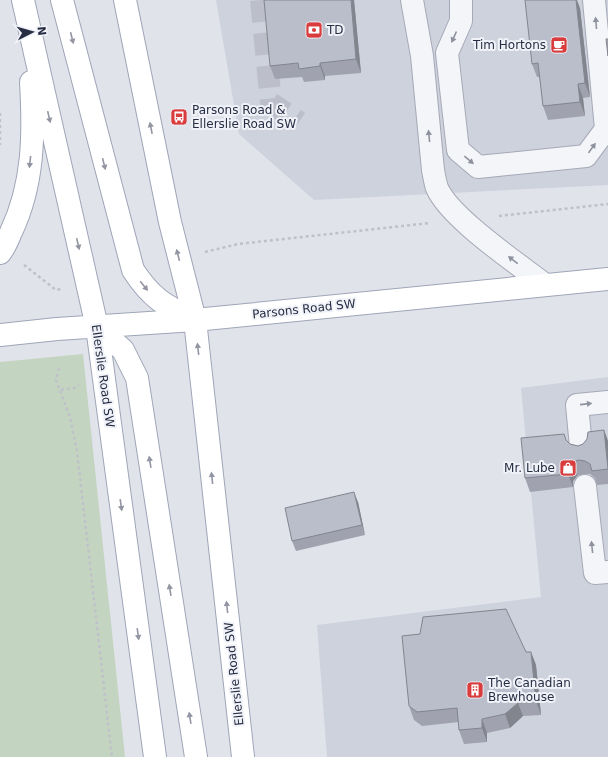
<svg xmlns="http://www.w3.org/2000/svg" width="608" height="757" font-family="'DejaVu Sans',sans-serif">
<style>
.built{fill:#ced2dd}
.green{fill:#c3d5c1}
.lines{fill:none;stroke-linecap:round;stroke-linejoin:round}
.minor-tunnel{stroke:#bcbfca;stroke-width:22;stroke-dasharray:22 11;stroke-linecap:butt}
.minor-casing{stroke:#a5a9b6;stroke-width:24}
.major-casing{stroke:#9fa5b7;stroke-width:24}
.path{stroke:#bfc1c9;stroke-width:2.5;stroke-dasharray:3 3;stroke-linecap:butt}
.minor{stroke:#f4f5f8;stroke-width:22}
.major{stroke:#fff;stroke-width:22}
.wall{fill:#a0a3af}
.shaded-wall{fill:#82858e}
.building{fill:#babecb;stroke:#82858e}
.oneway{fill:#8e929e}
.oneway2{fill:#9396a2}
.labels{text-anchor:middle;stroke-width:4;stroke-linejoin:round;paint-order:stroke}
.poi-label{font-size:12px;fill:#272e44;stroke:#f0f2f8;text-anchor:start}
.street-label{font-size:12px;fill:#272e44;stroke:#f0f2f8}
</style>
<rect width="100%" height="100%" fill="#e1e3eb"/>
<path class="built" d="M216 0H608V185L314 200 239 134Z
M608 377V757H327L317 625 541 597 521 388Z"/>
<path class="green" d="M83 354 125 757H0V362Z"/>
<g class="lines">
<path class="minor-tunnel" d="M261 0 271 103 299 122"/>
<g class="minor-casing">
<path id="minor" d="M412 0 422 56 433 170C434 175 435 182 437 188 450 218 517 263 544 284
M461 0V21L447 53 458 150 478 167 586 156 606 129 594 0
M581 447 577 405 608 402
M585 486 595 573 608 572"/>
</g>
<g class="major-casing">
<path id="major" d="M23 0 97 327 155 757
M62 0 133 270C151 298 165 306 195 320
M125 0 170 222 195 320 243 757
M0 253C5 247 8 239 11 232 34 184 34 133 31 82
M97 327 123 350 137 378 196 757
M0 335 57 329 195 320 608 279"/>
</g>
<path class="path" d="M0 113V145
M499 216 608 204
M205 252 238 244 430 223
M24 265 56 290 61 289
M59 368 56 380 70 417 77 451 112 757
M61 390 74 388 79 385"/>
<use href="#minor" class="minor"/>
<use href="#major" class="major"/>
</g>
<path class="wall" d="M354 0 361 73 325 76V80L304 82 302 77 275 79 270 66Z
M580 8 590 97 583 98 585 116 548 120 543 106 540 77H537L532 64Z
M604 430 608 441V484L597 485 595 478 590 474H584L577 476 573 481V487L530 492 525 478 570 444 578 446 583 444Z
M358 502 365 535 296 551 292 541Z
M526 652H531L536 665 541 715 523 716 510 728 487 733V742L464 744 459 730V722L422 726 414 720 409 706Z"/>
<path class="shaded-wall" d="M351 0H354L361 73 356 59Z
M576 0H577L580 8 590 97 585 83Z
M320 63 325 76V80L320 66Z
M578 84 583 98 585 116 580 102Z
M604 430 608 441V469Z
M572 462 577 476 573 481V487L568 474V468Z
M354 492 358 502 365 535 362 525Z
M531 652 536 665 541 715 536 701Z
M518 703 523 716 510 728 505 714Z
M482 719 487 733V742L482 728Z"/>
<path class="building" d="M264 0H351L356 59 320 63V66L299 69 298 63 270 66Z
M525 0H576L585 83 578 84 580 102 543 106 538 63 532 64Z
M606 39H608V56Z
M604 430 608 469 592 471 590 464 585 461 579 460 572 462 568 468V474L525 478 521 438 564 434 566 440 570 444 578 446 583 444 587 439 588 432Z
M354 492 362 525 292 541 285 508Z
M506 609 526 652H531L536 701 518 703 505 714 482 719V728L459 730 457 708 417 712 409 706 402 636 420 634 423 617Z"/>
<defs><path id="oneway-solid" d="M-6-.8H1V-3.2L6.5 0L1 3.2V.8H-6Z"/></defs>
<g class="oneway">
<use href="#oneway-solid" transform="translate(596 23) rotate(-95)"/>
<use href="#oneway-solid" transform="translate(454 37) rotate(114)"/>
<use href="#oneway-solid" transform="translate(429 136) rotate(-96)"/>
<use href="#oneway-solid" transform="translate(592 148) rotate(-54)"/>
<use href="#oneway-solid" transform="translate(469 160) rotate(40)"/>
<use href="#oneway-solid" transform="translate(513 260) rotate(-142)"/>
<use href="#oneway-solid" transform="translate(586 404) rotate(-6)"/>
<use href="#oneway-solid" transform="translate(592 547) rotate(-96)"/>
</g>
<g class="oneway2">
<use href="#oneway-solid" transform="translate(72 38) rotate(76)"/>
<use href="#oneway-solid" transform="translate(49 117) rotate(77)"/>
<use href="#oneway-solid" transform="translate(151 128) rotate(-101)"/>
<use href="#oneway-solid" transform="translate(30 162) rotate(96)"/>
<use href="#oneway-solid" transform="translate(104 164) rotate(76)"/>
<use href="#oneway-solid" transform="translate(78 244) rotate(77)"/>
<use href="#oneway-solid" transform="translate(178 255) rotate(-104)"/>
<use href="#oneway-solid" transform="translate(144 286) rotate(51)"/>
<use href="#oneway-solid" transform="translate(198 349) rotate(-97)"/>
<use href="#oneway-solid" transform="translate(150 462) rotate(-99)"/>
<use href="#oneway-solid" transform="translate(212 478) rotate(-96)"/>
<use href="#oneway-solid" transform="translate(121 505) rotate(82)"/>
<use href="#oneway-solid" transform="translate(170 590) rotate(-99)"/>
<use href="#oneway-solid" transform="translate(227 607) rotate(-96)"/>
<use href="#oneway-solid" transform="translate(138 634) rotate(82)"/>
<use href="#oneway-solid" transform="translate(190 718) rotate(-99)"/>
</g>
<defs>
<g id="bank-square" transform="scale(0.9)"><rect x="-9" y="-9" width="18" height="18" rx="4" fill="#d93c3d" stroke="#f0f2f8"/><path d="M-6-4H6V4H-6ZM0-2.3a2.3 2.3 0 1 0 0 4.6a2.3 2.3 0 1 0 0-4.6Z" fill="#fff"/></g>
<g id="cafe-square" transform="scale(0.9)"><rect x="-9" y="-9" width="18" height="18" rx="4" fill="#d93c3d" stroke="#f0f2f8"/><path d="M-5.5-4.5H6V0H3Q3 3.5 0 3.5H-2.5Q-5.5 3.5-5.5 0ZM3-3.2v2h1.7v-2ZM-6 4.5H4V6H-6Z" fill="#fff"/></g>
<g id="bus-square" transform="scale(0.9)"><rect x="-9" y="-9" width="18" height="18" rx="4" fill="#d93c3d" stroke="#f0f2f8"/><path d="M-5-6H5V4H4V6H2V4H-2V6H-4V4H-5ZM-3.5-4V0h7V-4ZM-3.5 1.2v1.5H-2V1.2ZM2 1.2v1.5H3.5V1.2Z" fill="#fff"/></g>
<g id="shop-square" transform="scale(0.9)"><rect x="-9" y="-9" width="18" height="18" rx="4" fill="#d93c3d" stroke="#f0f2f8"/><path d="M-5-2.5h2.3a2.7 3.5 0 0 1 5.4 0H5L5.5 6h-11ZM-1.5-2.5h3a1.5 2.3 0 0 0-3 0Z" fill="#fff"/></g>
<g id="building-square" transform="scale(0.9)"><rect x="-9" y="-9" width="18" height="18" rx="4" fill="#d93c3d" stroke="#f0f2f8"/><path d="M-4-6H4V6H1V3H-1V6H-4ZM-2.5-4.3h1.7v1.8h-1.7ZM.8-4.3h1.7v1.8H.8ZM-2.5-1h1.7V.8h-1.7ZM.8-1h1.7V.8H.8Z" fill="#fff"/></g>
</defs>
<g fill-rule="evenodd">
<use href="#bank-square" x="314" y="30"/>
<use href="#cafe-square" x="559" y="45"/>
<use href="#bus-square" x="179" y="117"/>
<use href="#shop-square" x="568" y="468"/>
<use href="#building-square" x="475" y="690"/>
</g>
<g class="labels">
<g class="poi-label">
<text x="327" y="34">TD</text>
<text x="546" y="49" text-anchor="end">Tim Hortons</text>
<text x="192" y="114">Parsons Road &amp;<tspan x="192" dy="14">Ellerslie Road SW</tspan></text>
<text x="555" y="472" text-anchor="end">Mr. Lube</text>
<text x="488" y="687">The Canadian<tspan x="488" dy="14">Brewhouse</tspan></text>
</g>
<g class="street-label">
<text transform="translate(304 309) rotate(-6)" y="4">Parsons Road SW</text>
<text transform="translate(103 376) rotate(82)" y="4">Ellerslie Road SW</text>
<text transform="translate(234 674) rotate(-96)" y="4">Ellerslie Road SW</text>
</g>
</g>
<g transform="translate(32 32) rotate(84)" stroke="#f0f2f8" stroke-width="3" paint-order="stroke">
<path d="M0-3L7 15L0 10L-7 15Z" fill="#272e44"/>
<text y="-6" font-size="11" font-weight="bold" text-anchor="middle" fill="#272e44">N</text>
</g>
</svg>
